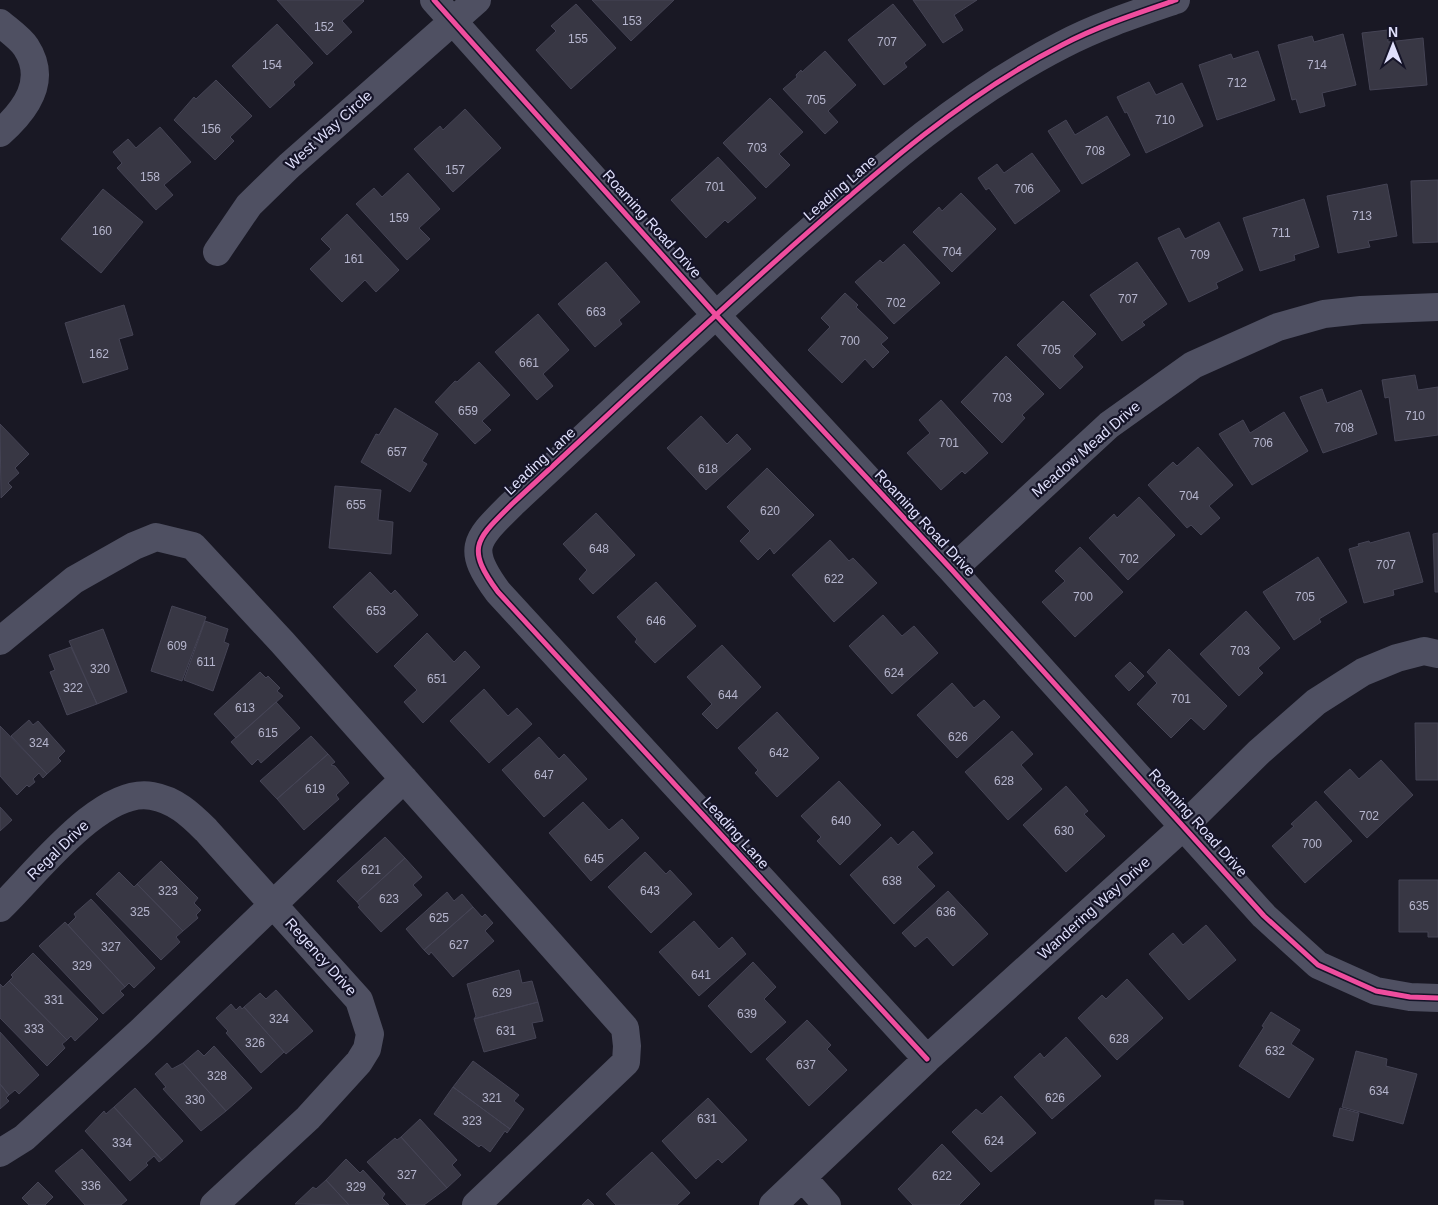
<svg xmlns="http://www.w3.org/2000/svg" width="1438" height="1205" font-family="Helvetica,sans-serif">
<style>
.building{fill:#383744;stroke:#454455}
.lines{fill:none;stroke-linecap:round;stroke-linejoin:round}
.minor{stroke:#4f5062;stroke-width:28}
.cycleway-casing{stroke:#151428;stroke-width:8}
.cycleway{stroke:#ef4d9e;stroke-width:5}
.labels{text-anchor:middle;stroke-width:4.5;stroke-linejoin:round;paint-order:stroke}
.number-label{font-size:12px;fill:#b5b5cd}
.street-label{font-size:15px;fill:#dfdffb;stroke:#151428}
</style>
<rect width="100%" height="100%" fill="#191824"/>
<path class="building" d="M277 0H363L364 1 342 21 352 32 327 55Z
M592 0H674L631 41Z
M913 0H977L954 15 963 30 943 43Z
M576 4 616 48 571 89 536 50 556 31 551 26Z
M893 4 926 45 904 63 907 67 884 85 848 40Z
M277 24 313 63 293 82 295 85 270 108 232 66Z
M1388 30V42L1423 38 1427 85 1370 90 1362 33Z
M1343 34 1356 85 1322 93 1325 106 1300 113 1296 99 1292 100 1278 45 1312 36 1314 42Z
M825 51 856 85 828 111 838 122 825 134 783 89 797 77 796 75 801 70 802 72Z
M1258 51 1275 100 1217 120 1199 65 1231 54 1233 59Z
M216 80 252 116 230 137 234 141 215 160 174 120 194 97 196 99Z
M1149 82 1156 95 1182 83 1203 126 1146 153 1127 112 1125 113 1117 97Z
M770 98 803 132 779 154 790 165 766 188 723 143Z
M465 109 501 148 453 192 414 149 440 126 443 130Z
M1107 116 1130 155 1082 184 1048 131 1066 120 1075 135Z
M160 127 191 162 164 185 173 195 156 210 117 168 122 163 113 152 128 139 136 148Z
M1032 153 1060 191 1015 224 989 188 986 190 978 178 997 164 1004 173Z
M718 157 756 198 728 223 725 220 706 238 671 200Z
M408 173 440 209 419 228 430 239 407 260 356 204 374 188 382 197Z
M1438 180V242L1413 243 1411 181Z
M1387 184 1397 236 1368 241 1370 247 1338 253 1327 196Z
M103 189 143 222 101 273 61 239Z
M961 193 996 229 952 272 913 232 939 207 942 211Z
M1304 199 1319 247 1294 255 1295 260 1260 271 1243 218Z
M347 214 399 270 376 292 365 280 342 302 310 269 331 249 321 239Z
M1219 222 1243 270 1216 283 1218 288 1189 302 1158 238 1179 228 1185 239Z
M904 244 940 283 894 324 855 282 880 260 883 263Z
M606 262 640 302 619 320 622 324 595 347 558 304Z
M1137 262 1167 304 1142 322 1145 325 1122 341 1090 295Z
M845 293 858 305 856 307 888 338 881 344 889 352 873 368 865 359 842 383 808 350 830 327 821 318Z
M1063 301 1096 334 1073 356 1083 367 1060 389 1017 345Z
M124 305 133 335 119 339 128 369 83 383 65 323Z
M538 314 569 350 543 374 553 386 537 400 495 352Z
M1006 356 1044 394 1022 415 1025 418 1002 443 961 402Z
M479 362 510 395 482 421 491 430 475 444 435 402 455 381 457 382Z
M1415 375 1418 390 1438 387V435L1395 441 1389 397 1385 398 1382 380Z
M1322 389 1327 403 1361 390 1377 434 1323 453 1300 397Z
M941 400 988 453 965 474 962 471 941 490 907 453 930 433 919 420Z
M395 408 438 434 422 461 427 464 410 492 361 462 376 434 379 435Z
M1284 412 1308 451 1252 485 1219 434 1243 420 1250 433Z
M701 416 727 444 737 434 751 449 706 490 667 448Z
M0 424 29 454 15 468 19 473 8 483 12 487 1 498Z
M1198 447 1233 485 1209 506 1220 518 1201 535 1191 525 1187 528 1148 485 1173 462 1177 466Z
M767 468 814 515 774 554 770 548 758 560 740 541 750 531 727 507Z
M335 486 381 490 378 520 393 522 391 554 329 548Z
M1139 497 1175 535 1128 580 1089 538 1114 514 1117 518Z
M596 513 635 555 593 594 579 579 587 570 563 544Z
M1409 532 1423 582 1393 590 1394 595 1364 603 1349 549 1359 546 1358 544 1369 541 1370 543Z
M1438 533V592H1435L1433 534Z
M830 540 849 561 853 558 877 583 834 622 792 575Z
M1080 547 1123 592 1075 637 1042 602 1065 581 1055 571Z
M1318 557 1347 602 1319 619 1321 622 1294 640 1263 592Z
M370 572 391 594 395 590 418 615 377 653 333 607Z
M656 582 696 626 655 663 635 642 637 639 617 617Z
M172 606 206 617 182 681 151 671Z
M1246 611 1280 648 1258 668 1263 673 1239 696 1200 654Z
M883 615 902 636 914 626 938 653 892 694 849 646Z
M205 621 228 629 224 642 229 644 213 691 184 680Z
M103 629 127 692 97 704 69 641Z
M427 633 454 662 465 651 480 667 423 723 404 702 417 690 394 666Z
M722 645 761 687 717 729 702 714 712 704 687 677Z
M71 647 97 704 67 715 50 672 55 670 49 655Z
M1169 649 1227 706 1204 730 1191 718 1171 738 1137 704 1157 683 1147 672Z
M1130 662 1144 676 1129 691 1115 676Z
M260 672 266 678 268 676 280 688 277 691 283 696 236 738 214 714Z
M952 683 974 708 984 700 1000 717 957 758 917 715Z
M484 689 508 716 517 708 532 724 489 763 450 721Z
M276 702 300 728 261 763 258 759 252 765 231 742Z
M777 712 819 758 777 797 755 773 758 770 738 748Z
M29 720 33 725 38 721 65 751 58 758 61 761 47 774 11 736Z
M1415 723H1438V780H1416Z
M0 726 47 774 43 778 39 773 33 779 35 782 29 787 27 785 17 795 0 776Z
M1012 731 1033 754 1021 765 1042 789 1008 820 965 772Z
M311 736 328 754 277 799 260 781Z
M539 737 559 759 564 754 587 779 544 817 502 770Z
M328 754 335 762 331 765 335 766 349 783 336 795 339 799 304 830 277 799Z
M1381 760 1413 795 1367 838 1324 792 1350 769 1359 779Z
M839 781 881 825 840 865 817 841 821 837 801 816Z
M1066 786 1088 811 1084 814 1105 836 1066 872 1023 825Z
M1316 801 1352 841 1305 883 1272 846 1294 826 1291 824Z
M583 802 609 830 622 819 639 838 591 881 549 833Z
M0 807 12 820 0 831Z
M913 831 933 853 917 867 935 886 894 924 850 875 891 837 898 845Z
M385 837 405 858 357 902 337 881Z
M645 852 666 874 670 870 692 894 651 933 608 887Z
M405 858 422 877 413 885 422 895 381 932 358 907 360 906 357 902Z
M161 861 198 898 194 903 201 910 196 915 198 918 183 931 137 884Z
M119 872 134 887 137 884 183 931 176 937 180 942 161 960 96 894Z
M1399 880H1438V937H1428V932H1399Z
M948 891 988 934 953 966 927 937 915 947 902 933Z
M447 892 454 901 462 894 473 907 424 950 406 929Z
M91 899 155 968 134 988 129 983 125 987 68 925 76 917 74 914Z
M473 907 482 917 485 914 493 923 485 931 494 941 453 977 431 952 429 955 424 950Z
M694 921 719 949 732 937 746 954 699 996 659 952Z
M65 922 125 987 120 991 124 995 103 1014 39 946Z
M1206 925 1236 960 1189 1000 1149 954 1173 933 1183 945Z
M33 953 98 1019 75 1041 71 1036 67 1040 9 981 13 977 11 975Z
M753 962 776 987 764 999 786 1022 751 1053 708 1006Z
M519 970 522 983 532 981 538 1002 474 1019 476 1016 467 984Z
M1127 979 1163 1018 1117 1060 1078 1018 1102 995 1106 999Z
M9 981 67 1040 62 1044 65 1048 47 1066 0 1018V984L3 987Z
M276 990 313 1031 286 1054 244 1007 260 993 266 999Z
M538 1002 543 1021 532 1023 536 1038 484 1052 474 1019Z
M231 1004 236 1010 240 1006 242 1009 244 1007 284 1052 261 1073 226 1033 228 1031 216 1018Z
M1271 1012 1300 1030 1291 1044 1314 1059 1289 1098 1239 1066 1264 1027 1262 1026Z
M807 1020 831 1045 827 1049 847 1070 809 1106 766 1059Z
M0 1032 39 1075 19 1094 15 1090 9 1095 0 1084Z
M1066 1037 1101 1076 1052 1119 1014 1077 1040 1053 1044 1058Z
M214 1046 252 1088 226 1111 183 1063 198 1050 204 1056Z
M1356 1051 1387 1059 1386 1066 1417 1074 1403 1124 1342 1107Z
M473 1061 519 1095 514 1101 524 1109 510 1129 453 1087Z
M167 1063 172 1069 183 1063 226 1111 201 1131 163 1089 166 1087 155 1074Z
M0 1084 9 1095 6 1098 9 1101 0 1109Z
M453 1087 510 1129 507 1133 505 1131 490 1152 481 1145 479 1147 434 1114Z
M135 1088 183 1141 162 1160 114 1107Z
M1001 1096 1036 1133 991 1172 952 1132 976 1109 982 1114Z
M708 1098 747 1140 722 1163 718 1159 696 1179 662 1141Z
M114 1107 162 1160 159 1162 154 1156 146 1163 148 1165 130 1181 85 1131 104 1111 106 1114Z
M1340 1108 1359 1113 1353 1141 1333 1136Z
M420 1119 457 1160 452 1165 461 1175 447 1188 401 1137Z
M401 1137 447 1188 424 1205H407L367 1162 395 1138 397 1140Z
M942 1144 980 1184 959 1205H913L898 1189Z
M82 1149 127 1200 121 1205H85L55 1171Z
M652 1152 690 1193 677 1205H616L606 1194Z
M346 1159 360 1173 363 1170 385 1194 382 1198 389 1205H349L326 1180Z
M326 1180 349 1205 295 1204 313 1187 316 1189Z
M38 1182 53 1197 45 1205H29L22 1198Z
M588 1199 594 1205H582Z
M1155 1200 1183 1201V1205H1155Z"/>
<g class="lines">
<path class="minor" d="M434 0 715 314 952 570 1264 916 1318 965 1376 991 1410 997 1438 998
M0 23C8 30 20 38 26 47 48 81 25 111 0 133
M217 252 249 205 289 166 477 0
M952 570 1109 425 1193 365 1278 327 1324 314 1361 310 1438 307
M0 641 74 580 134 546 156 537 193 546 283 643 625 1028 627 1046 626 1062 476 1205
M0 908C34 876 101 786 152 796 175 800 190 814 206 830L359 1000 370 1034 367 1049 359 1062 308 1118 214 1205
M927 1059 498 592C465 547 476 540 512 504 607 416 701 327 798 241 881 168 964 95 1062 45 1098 26 1138 13 1176 0
M0 1153 24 1138 141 1031 404 779
M803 1178 827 1205
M773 1205 927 1059 1184 826 1259 752 1316 702 1363 672 1397 658 1424 651 1438 654"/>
<g class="cycleway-casing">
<path id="cycleway" d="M434 0 715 314 952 570 1264 916 1318 965 1376 991 1410 997 1438 998
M927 1059 498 592C465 547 476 540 512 504 607 416 701 327 798 241 881 168 964 95 1062 45 1098 26 1138 13 1176 0"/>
</g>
<use href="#cycleway" class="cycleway"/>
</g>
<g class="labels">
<g class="number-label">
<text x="632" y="25">153</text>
<text x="324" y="31">152</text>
<text x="578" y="43">155</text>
<text x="887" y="46">707</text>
<text x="272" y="69">154</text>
<text x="1317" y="69">714</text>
<text x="1237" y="87">712</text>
<text x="816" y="104">705</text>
<text x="1165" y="124">710</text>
<text x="211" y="133">156</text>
<text x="757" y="152">703</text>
<text x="1095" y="155">708</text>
<text x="455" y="174">157</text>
<text x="150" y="181">158</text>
<text x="715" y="191">701</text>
<text x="1024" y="193">706</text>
<text x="1362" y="220">713</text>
<text x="399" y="222">159</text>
<text x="102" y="235">160</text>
<text x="1281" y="237">711</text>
<text x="952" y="256">704</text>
<text x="1200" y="259">709</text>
<text x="354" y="263">161</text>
<text x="1128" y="303">707</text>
<text x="896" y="307">702</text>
<text x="596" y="316">663</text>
<text x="850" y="345">700</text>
<text x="1051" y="354">705</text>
<text x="99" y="358">162</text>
<text x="529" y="367">661</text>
<text x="1002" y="402">703</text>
<text x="468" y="415">659</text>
<text x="1415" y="420">710</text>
<text x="1344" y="432">708</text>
<text x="949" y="447">701</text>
<text x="1263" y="447">706</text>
<text x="397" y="456">657</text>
<text x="708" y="473">618</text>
<text x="1189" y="500">704</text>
<text x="356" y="509">655</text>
<text x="770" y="515">620</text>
<text x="599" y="553">648</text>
<text x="1129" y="563">702</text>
<text x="1386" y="569">707</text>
<text x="834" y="583">622</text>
<text x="1083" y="601">700</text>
<text x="1305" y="601">705</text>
<text x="376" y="615">653</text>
<text x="656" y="625">646</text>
<text x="177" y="650">609</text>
<text x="1240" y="655">703</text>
<text x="206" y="666">611</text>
<text x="100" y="673">320</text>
<text x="894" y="677">624</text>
<text x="437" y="683">651</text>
<text x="73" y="692">322</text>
<text x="728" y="699">644</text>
<text x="1181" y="703">701</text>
<text x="245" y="712">613</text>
<text x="268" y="737">615</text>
<text x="958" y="741">626</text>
<text x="39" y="747">324</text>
<text x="779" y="757">642</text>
<text x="544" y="779">647</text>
<text x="1004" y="785">628</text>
<text x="315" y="793">619</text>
<text x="1369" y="820">702</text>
<text x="841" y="825">640</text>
<text x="1064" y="835">630</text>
<text x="1312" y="848">700</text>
<text x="594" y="863">645</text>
<text x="371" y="874">621</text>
<text x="892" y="885">638</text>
<text x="168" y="895">323</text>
<text x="650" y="895">643</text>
<text x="389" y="903">623</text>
<text x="1419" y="910">635</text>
<text x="140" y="916">325</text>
<text x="946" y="916">636</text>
<text x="439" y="922">625</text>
<text x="459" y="949">627</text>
<text x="111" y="951">327</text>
<text x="82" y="970">329</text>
<text x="701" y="979">641</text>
<text x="502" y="997">629</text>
<text x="54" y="1004">331</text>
<text x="747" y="1018">639</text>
<text x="279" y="1023">324</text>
<text x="34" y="1033">333</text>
<text x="506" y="1035">631</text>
<text x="1119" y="1043">628</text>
<text x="255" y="1047">326</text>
<text x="1275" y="1055">632</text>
<text x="806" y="1069">637</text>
<text x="217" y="1080">328</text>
<text x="1379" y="1095">634</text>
<text x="492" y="1102">321</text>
<text x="1055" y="1102">626</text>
<text x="195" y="1104">330</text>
<text x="707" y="1123">631</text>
<text x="472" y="1125">323</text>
<text x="994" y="1145">624</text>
<text x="122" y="1147">334</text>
<text x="407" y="1179">327</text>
<text x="942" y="1180">622</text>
<text x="91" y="1190">336</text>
<text x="356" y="1191">329</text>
</g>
<g class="street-label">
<text transform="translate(329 130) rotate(-42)" y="5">West Way Circle</text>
<text transform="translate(840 188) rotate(-41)" y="5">Leading Lane</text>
<text transform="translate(652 224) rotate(48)" y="5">Roaming Road Drive</text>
<text transform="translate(1086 449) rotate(-41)" y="5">Meadow Mead Drive</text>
<text transform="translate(540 461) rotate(-43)" y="5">Leading Lane</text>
<text transform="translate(925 523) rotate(47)" y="5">Roaming Road Drive</text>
<text transform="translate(1198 823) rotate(48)" y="5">Roaming Road Drive</text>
<text transform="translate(736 833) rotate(48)" y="5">Leading Lane</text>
<text transform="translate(58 850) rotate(-44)" y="5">Regal Drive</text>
<text transform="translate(1094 908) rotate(-42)" y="5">Wandering Way Drive</text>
<text transform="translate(321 957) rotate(48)" y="5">Regency Drive</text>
</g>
</g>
<g transform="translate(1393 45)" stroke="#151428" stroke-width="4" paint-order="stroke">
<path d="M0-4L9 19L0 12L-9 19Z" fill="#dfdffb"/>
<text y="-8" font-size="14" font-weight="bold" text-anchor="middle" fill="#dfdffb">N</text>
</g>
</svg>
